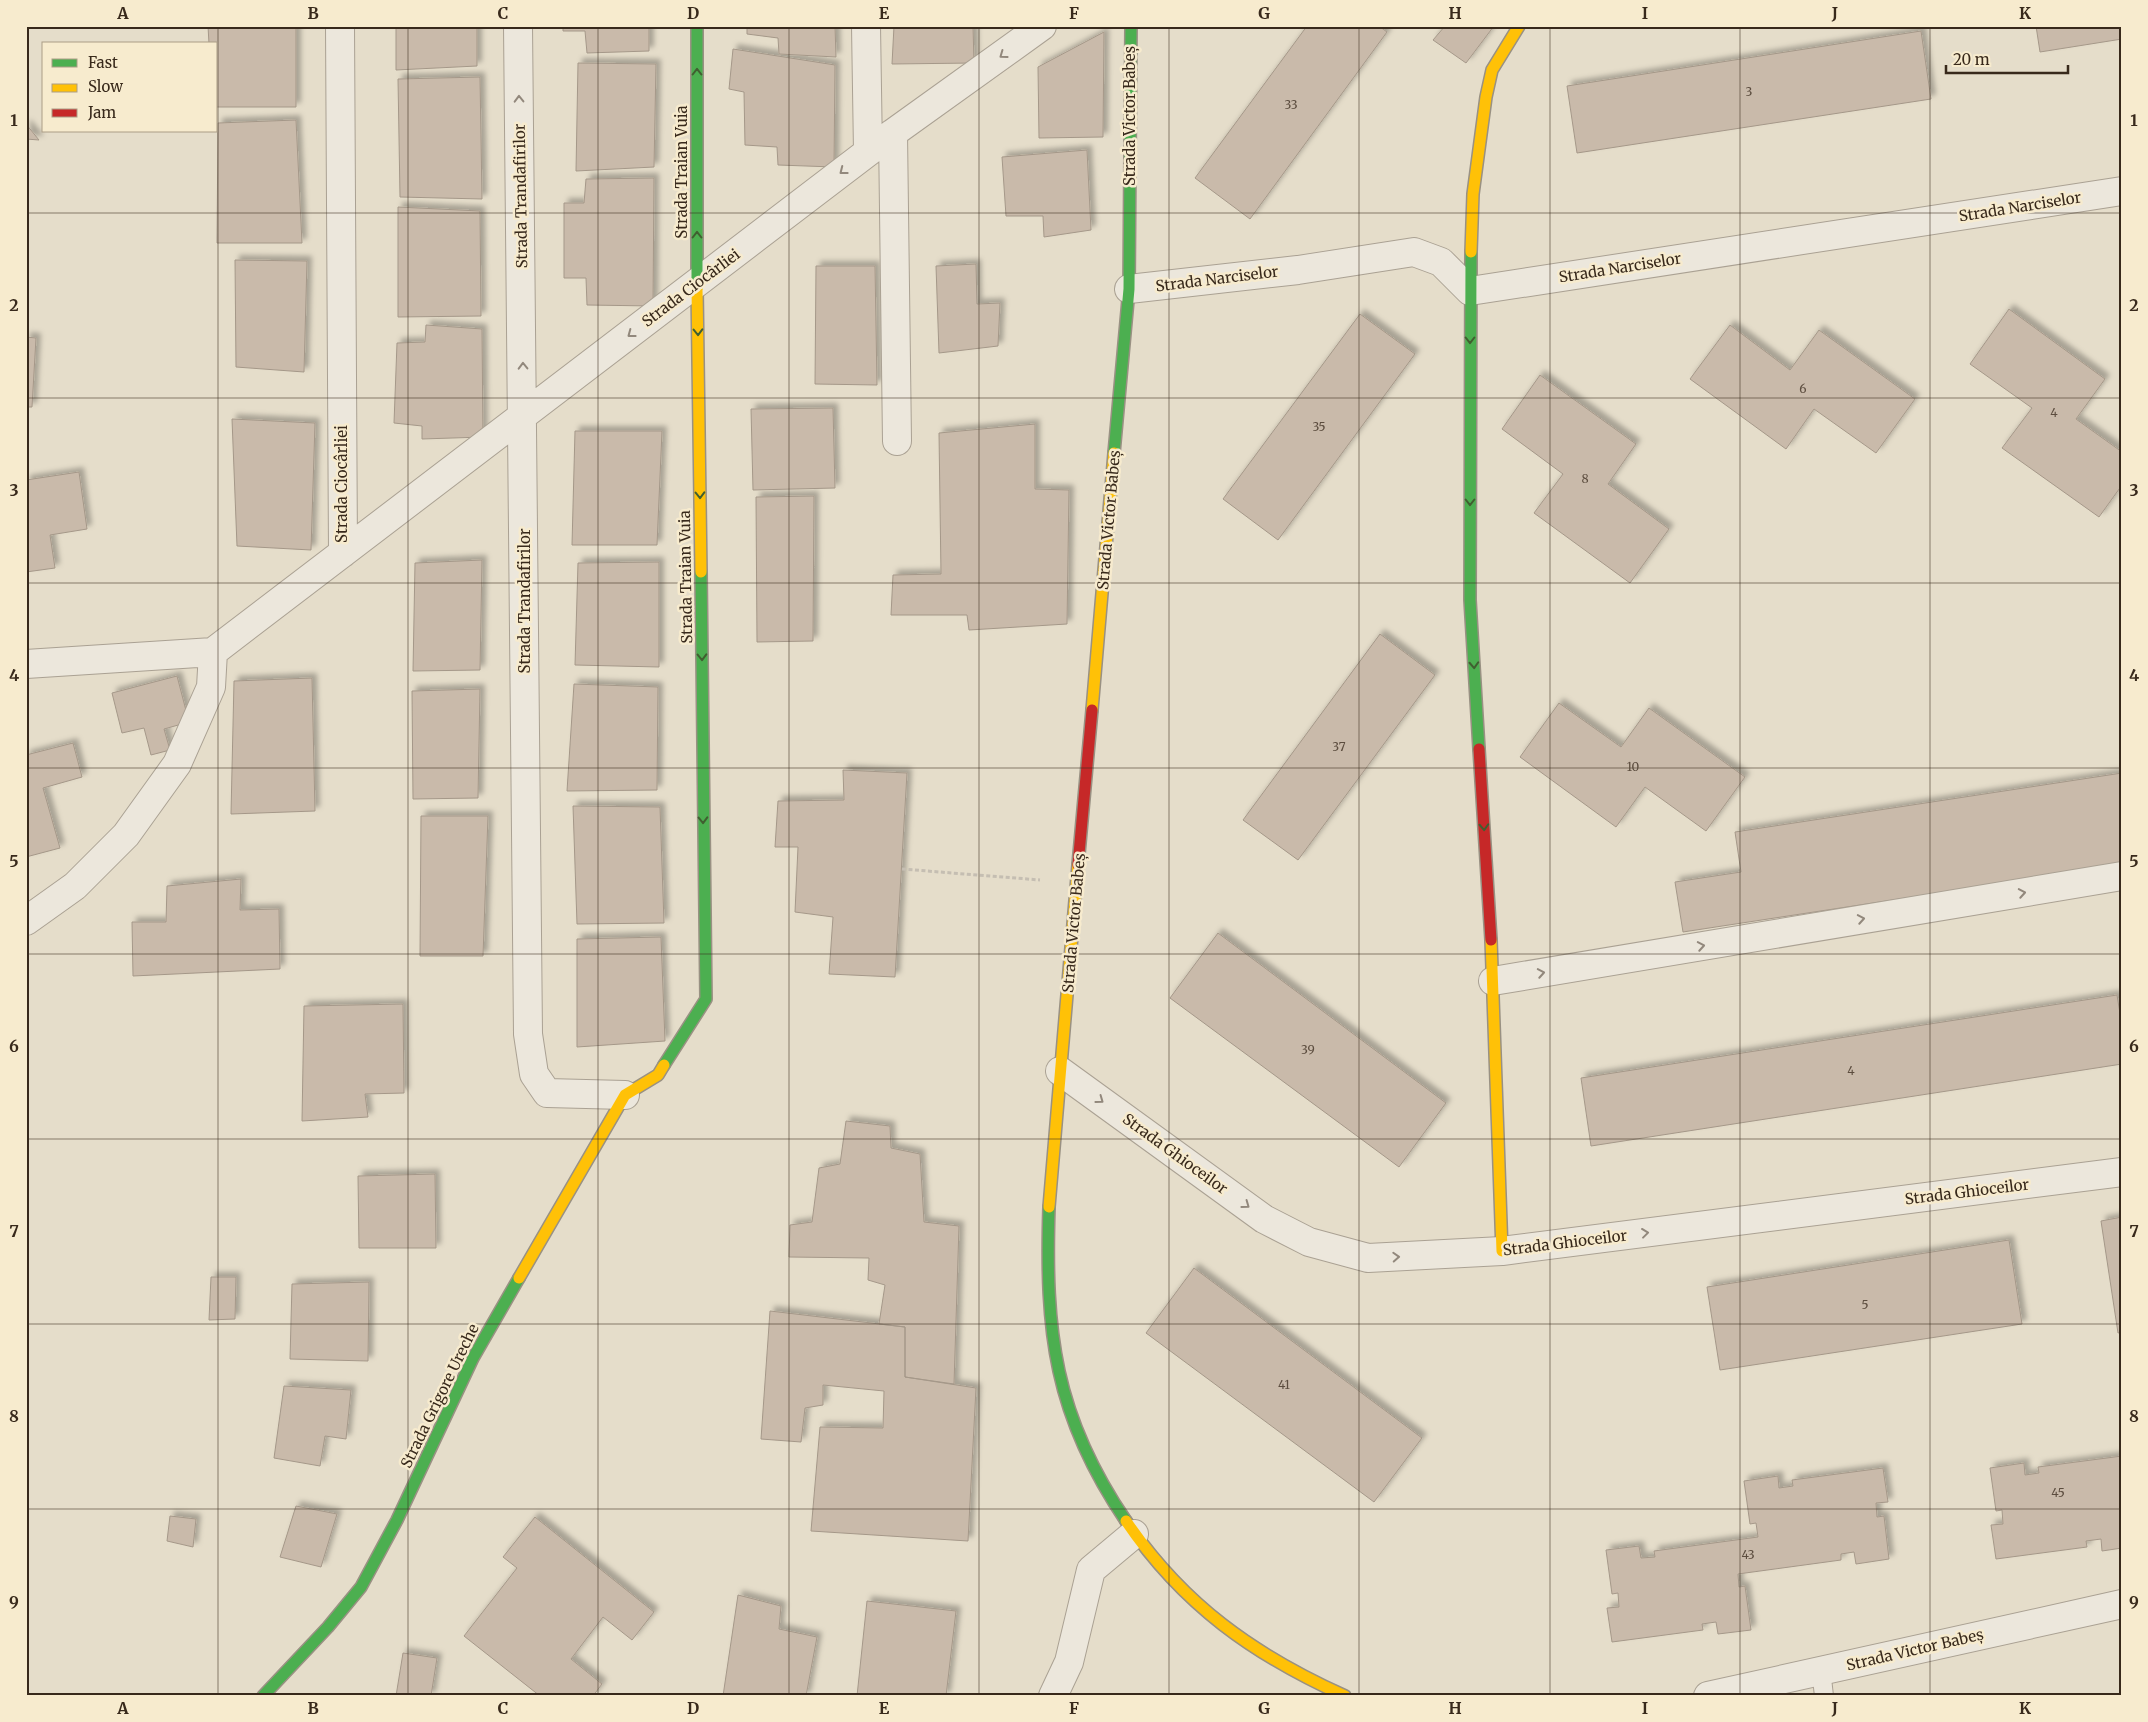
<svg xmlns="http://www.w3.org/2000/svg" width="2148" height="1722" font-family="Merriweather,serif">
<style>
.building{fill:#c9baaa;stroke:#a59889;filter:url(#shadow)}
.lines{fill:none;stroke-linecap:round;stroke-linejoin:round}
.lane-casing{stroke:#aaa193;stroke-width:20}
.street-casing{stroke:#aaa193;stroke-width:30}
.fast-casing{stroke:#999183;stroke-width:14}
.slow-casing{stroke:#999183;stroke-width:14}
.jam-casing{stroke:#999183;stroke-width:14}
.path{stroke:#c5beb2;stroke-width:3;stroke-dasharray:4 2.5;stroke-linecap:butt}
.lane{stroke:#ece7dc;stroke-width:18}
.street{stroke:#ece7dc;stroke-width:28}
.fast{stroke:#4caf50;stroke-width:11}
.slow{stroke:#ffc107;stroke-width:11}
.jam{stroke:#c62828;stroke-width:11}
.oneway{stroke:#92887c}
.oneway2{stroke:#405f30}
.grid{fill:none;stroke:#38291b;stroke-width:1;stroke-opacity:0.55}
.labels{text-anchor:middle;stroke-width:5;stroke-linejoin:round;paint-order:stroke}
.number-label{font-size:12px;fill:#5c4d3f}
.street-label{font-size:15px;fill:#38291b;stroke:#f7ebce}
.neatline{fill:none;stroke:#38291b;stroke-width:2}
.grid-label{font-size:16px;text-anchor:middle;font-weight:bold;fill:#38291b}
</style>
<defs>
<filter id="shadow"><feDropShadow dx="4.5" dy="-4.5" stdDeviation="2.5" flood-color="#0004"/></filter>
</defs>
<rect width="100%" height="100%" fill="#e5ddca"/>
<path class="building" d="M208 26H296V107H216V44H209Z
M396 26H477V66L396 70Z
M563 26H649V51L587 53 585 31H563Z
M747 26H835L836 57 779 54 778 38 747 34Z
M894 26H973L974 63 892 64Z
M1307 26H1379L1387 32 1250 219 1195 178Z
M1445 26H1494L1466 63 1433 40Z
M2036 26H2122V39L2040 52Z
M1921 31 1931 99 1577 153 1567 86Z
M1104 32 1103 137 1039 138 1038 67Z
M733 49 835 65 834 167 778 165 777 147 745 145 744 92 729 89Z
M578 63 656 64 654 167 576 171Z
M480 77 482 199 400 197 398 79Z
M296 120 302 243H217L218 123Z
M26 124 39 140 26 139Z
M1087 150 1091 230 1044 237 1043 216H1006L1002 157Z
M654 178 653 306 587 305 586 278H564V203H584L586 179Z
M398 207 480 211 481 316 398 317Z
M235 260 307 261 304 372 236 367Z
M976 264 977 304 1000 303 998 346 939 353 936 266Z
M816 266H875L877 385 815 384Z
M2009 309 2105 379 2076 419 2122 452V485L2099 517 2002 448 2032 408 1970 364Z
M1360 314 1415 354 1278 540 1223 499Z
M426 325 482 329 483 437 422 439V426L394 423 397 343 425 342Z
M1730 325 1790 370 1819 330 1915 399 1876 453 1814 409 1786 449 1690 379Z
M26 337 36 338 32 407H26Z
M1540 375 1636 444 1608 484 1669 529 1630 583 1534 513 1563 474 1502 429Z
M833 408 835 488 753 490 751 409Z
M232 419 315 423 311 550 237 546Z
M1035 424V489L1069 490 1067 624 969 630 967 615H891L893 575 941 574 939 433Z
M575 431H662L657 545H572Z
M79 472 87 529 50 535 55 568 26 572V480Z
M814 496 813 641 757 642 756 497Z
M482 560 480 670 413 671 415 563Z
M659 562V667L575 665 578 563Z
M1380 634 1435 675 1298 860 1243 820Z
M177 676 189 722 164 729 170 750 151 755 144 728 122 733 112 693Z
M312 678 315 811 231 814 234 681Z
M574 684 658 687 657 790 567 791Z
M480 689 478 798 413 799 412 691Z
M1559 703 1621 747 1649 708 1745 777 1706 831 1645 787 1616 827 1520 757Z
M73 743 82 777 43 788 60 848 26 857V755Z
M843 770 907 773 895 977 829 974 833 917 795 912 798 847H775L778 801 844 800Z
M2122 773V865L1683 932 1675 882 1741 872 1735 832Z
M573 806 660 807 664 923 577 924Z
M421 816H488L483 956H420Z
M241 879 240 910 279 909 280 969 133 976 132 922H166L167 886Z
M1218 933 1446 1103 1399 1167 1170 998Z
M661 937 665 1041 577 1047V939Z
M2117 995 2122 1026V1064L1591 1146 1581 1078Z
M403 1004 404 1093 365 1094 368 1117 302 1121 304 1006Z
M846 1121 890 1126 891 1148 920 1154 924 1222 959 1226 954 1384 905 1377V1327L879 1324 885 1285 868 1280 869 1258 789 1257 790 1225 812 1222 819 1168 840 1164Z
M435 1174 436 1248H359L358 1176Z
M2122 1217V1332L2118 1333 2101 1221Z
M2009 1240 2022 1324 1720 1370 1707 1287Z
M1194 1268 1422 1438 1374 1502 1146 1333Z
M211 1277H236L235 1319 209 1320Z
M369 1282 368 1361 290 1359 292 1284Z
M770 1311 905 1327V1377L976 1388 968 1541 811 1531 820 1427 883 1428 884 1391 823 1385V1405L805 1408 801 1442 761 1439Z
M284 1386 351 1390 346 1439 325 1436 320 1466 274 1458Z
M2122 1456V1548L2102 1551 2101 1539 2086 1541 2087 1547 1996 1559 1991 1525 2003 1524 2002 1510 1996 1511 1990 1468 2024 1463 2025 1475 2039 1473 2038 1467Z
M1883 1468 1888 1502 1876 1503 1877 1517 1884 1516 1889 1559 1856 1564 1854 1552 1841 1554V1560L1738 1574 1739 1587 1745 1586 1751 1630 1718 1634 1716 1622 1702 1624 1703 1630 1612 1642 1607 1608 1619 1607 1618 1593 1612 1594 1606 1550 1639 1546 1641 1558 1655 1557 1654 1551 1758 1537 1756 1523 1750 1524 1744 1481 1778 1476 1779 1488 1793 1486 1792 1480Z
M296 1506 337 1514 321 1567 280 1557Z
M170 1516 196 1519 193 1547 167 1541Z
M535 1517 654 1612 632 1640 603 1617 571 1659 602 1684 593 1696H540L464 1636 517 1568 503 1557Z
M738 1595 781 1606 779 1629 817 1637 806 1696H723Z
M867 1601 956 1611 946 1696H857Z
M403 1653 437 1658 431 1696H396Z"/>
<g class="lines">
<g class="lane-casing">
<path id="lane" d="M1821 1670 1824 1696"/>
</g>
<g class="street-casing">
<path id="street" d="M340 26 343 553
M518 26 528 1034 534 1074 547 1093 625 1095
M866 26 868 152
M893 133 897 441
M1129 289 1298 270 1414 252 1441 262 1470 291 2122 191
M26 664 213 652
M26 921 75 886 126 835 177 764 211 687 213 652 893 133 1042 26
M1493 981 2122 876
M1060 1071 1264 1219 1309 1242 1368 1258 1502 1251 2122 1172
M1053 1696 1069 1662 1091 1570 1134 1534
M1708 1696 2122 1604"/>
</g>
<g class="fast-casing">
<path id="fast" d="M697 26V288
M1471 252 1470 600 1479 749
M1114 453 1129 289 1131 26
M664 1065 706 999 701 572
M1049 1207C1045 1332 1054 1415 1126 1521
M263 1696 328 1627 361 1587 397 1520 473 1358 519 1278"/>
</g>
<g class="slow-casing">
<path id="slow" d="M1471 252 1473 194 1486 97 1492 70 1519 26
M697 288 701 572
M1092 710 1114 453
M1491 940 1502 1251
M1049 1207 1078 865
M519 1278 625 1095 658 1075 664 1065
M1126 1521C1183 1605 1254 1655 1345 1696"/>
</g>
<g class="jam-casing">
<path id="jam" d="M1479 749 1491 940
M1078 865 1092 710"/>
</g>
<path class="path" d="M902 869 1040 880"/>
<use href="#lane" class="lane"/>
<use href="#street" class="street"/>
<use href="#fast" class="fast"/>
<use href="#slow" class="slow"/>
<use href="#jam" class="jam"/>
</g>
<defs><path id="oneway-chevron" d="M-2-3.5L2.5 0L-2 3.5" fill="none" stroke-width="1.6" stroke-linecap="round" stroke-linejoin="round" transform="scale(1.25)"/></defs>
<g class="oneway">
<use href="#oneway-chevron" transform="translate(1003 55) rotate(144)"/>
<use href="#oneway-chevron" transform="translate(519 99) rotate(-91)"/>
<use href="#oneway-chevron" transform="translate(843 171) rotate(142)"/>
<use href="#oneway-chevron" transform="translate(631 334) rotate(143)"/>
<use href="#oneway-chevron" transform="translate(523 366) rotate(-91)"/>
<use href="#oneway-chevron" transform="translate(2022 893) rotate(-10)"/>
<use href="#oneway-chevron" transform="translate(1861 919) rotate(-10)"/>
<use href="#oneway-chevron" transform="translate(1701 946) rotate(-10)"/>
<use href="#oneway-chevron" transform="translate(1541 973) rotate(-10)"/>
<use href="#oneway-chevron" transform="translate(1100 1100) rotate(36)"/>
<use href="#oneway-chevron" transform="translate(1246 1205) rotate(36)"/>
<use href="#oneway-chevron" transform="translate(1645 1233) rotate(-7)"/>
<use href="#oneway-chevron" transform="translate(1396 1257) rotate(-3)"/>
</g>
<g class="oneway2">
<use href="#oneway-chevron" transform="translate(697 72) rotate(-90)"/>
<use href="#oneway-chevron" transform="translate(697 235) rotate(-90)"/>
<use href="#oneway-chevron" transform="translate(698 332) rotate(89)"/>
<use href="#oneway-chevron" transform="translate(1470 340) rotate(90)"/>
<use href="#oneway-chevron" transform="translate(700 495) rotate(89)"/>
<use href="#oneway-chevron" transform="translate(1470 502) rotate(90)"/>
<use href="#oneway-chevron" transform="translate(702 657) rotate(89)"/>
<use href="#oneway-chevron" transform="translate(1474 665) rotate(87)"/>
<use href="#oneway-chevron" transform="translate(703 820) rotate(89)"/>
<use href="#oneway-chevron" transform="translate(1484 827) rotate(87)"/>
</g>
<path class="grid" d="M218 26V1696M408 26V1696M598 26V1696M789 26V1696M979 26V1696M1169 26V1696M1359 26V1696M1550 26V1696M1740 26V1696M1930 26V1696M26 213H2122M26 398H2122M26 583H2122M26 768H2122M26 954H2122M26 1139H2122M26 1324H2122M26 1509H2122"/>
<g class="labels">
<g class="number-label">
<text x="1749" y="96">3</text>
<text x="1291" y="109">33</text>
<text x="1803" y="393">6</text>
<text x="2054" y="417">4</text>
<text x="1319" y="431">35</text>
<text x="1585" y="483">8</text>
<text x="1339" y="751">37</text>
<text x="1633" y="771">10</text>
<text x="1308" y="1054">39</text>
<text x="1851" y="1075">4</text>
<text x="1865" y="1309">5</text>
<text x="1284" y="1389">41</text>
<text x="2058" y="1497">45</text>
<text x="1748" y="1559">43</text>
</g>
<g class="street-label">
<text transform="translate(1130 116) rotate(-90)" y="5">Strada Victor Babeș</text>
<text transform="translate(682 172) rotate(-90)" y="5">Strada Traian Vuia</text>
<text transform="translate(521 196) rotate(-91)" y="5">Strada Trandafirilor</text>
<text transform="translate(2020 207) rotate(-9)" y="5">Strada Narciselor</text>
<text transform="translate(1620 268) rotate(-9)" y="5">Strada Narciselor</text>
<text transform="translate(1217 279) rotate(-7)" y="5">Strada Narciselor</text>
<text transform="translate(691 288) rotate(-37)" y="5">Strada Ciocârliei</text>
<text transform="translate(342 484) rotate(-90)" y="5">Strada Ciocârliei</text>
<text transform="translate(1109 520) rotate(-85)" y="5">Strada Victor Babeș</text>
<text transform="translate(686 577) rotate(-91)" y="5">Strada Traian Vuia</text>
<text transform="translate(525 601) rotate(-90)" y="5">Strada Trandafirilor</text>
<text transform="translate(1074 923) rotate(-85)" y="5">Strada Victor Babeș</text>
<text transform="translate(1175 1154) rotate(36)" y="5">Strada Ghioceilor</text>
<text transform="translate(1967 1192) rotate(-7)" y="5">Strada Ghioceilor</text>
<text transform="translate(1565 1243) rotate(-7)" y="5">Strada Ghioceilor</text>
<text transform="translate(440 1396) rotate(-64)" y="5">Strada Grigore Ureche</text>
<text transform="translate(1915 1650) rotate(-13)" y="5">Strada Victor Babeș</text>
</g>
</g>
<rect width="2148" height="1722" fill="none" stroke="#f7ebce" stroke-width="55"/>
<rect x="42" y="42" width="175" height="90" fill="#f7ebce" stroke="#ab9d86"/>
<rect x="52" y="59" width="25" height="8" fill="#4caf50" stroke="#ab9d86"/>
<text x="88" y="68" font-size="15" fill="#38291b">Fast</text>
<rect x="52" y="84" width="25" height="8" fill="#ffc107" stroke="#ab9d86"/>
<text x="88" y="92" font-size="15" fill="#38291b">Slow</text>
<rect x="52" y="109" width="25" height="8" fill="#c62828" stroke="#ab9d86"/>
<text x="88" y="118" font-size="15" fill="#38291b">Jam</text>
<path d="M1946 65v8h122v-8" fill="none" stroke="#38291b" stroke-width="2.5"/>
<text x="1953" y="65" font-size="15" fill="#38291b" stroke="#f7ebce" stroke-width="4" paint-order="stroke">20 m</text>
<rect x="28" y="28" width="2092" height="1666" class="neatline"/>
<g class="grid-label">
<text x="123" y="19">A</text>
<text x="313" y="19">B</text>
<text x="503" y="19">C</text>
<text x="693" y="19">D</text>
<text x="884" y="19">E</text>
<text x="1074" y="19">F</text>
<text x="1264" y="19">G</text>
<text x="1455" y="19">H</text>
<text x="1645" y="19">I</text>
<text x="1835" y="19">J</text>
<text x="2025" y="19">K</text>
<text x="14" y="126">1</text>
<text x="2134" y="126">1</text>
<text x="14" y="311">2</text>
<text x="2134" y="311">2</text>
<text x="14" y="496">3</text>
<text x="2134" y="496">3</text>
<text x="14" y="681">4</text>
<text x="2134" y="681">4</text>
<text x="14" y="867">5</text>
<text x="2134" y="867">5</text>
<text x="14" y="1052">6</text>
<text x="2134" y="1052">6</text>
<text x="14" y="1237">7</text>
<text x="2134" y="1237">7</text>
<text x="14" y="1422">8</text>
<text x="2134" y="1422">8</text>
<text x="14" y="1608">9</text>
<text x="2134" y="1608">9</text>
<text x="123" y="1714">A</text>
<text x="313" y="1714">B</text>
<text x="503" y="1714">C</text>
<text x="693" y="1714">D</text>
<text x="884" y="1714">E</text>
<text x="1074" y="1714">F</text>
<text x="1264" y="1714">G</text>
<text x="1455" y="1714">H</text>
<text x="1645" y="1714">I</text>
<text x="1835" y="1714">J</text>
<text x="2025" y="1714">K</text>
</g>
</svg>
